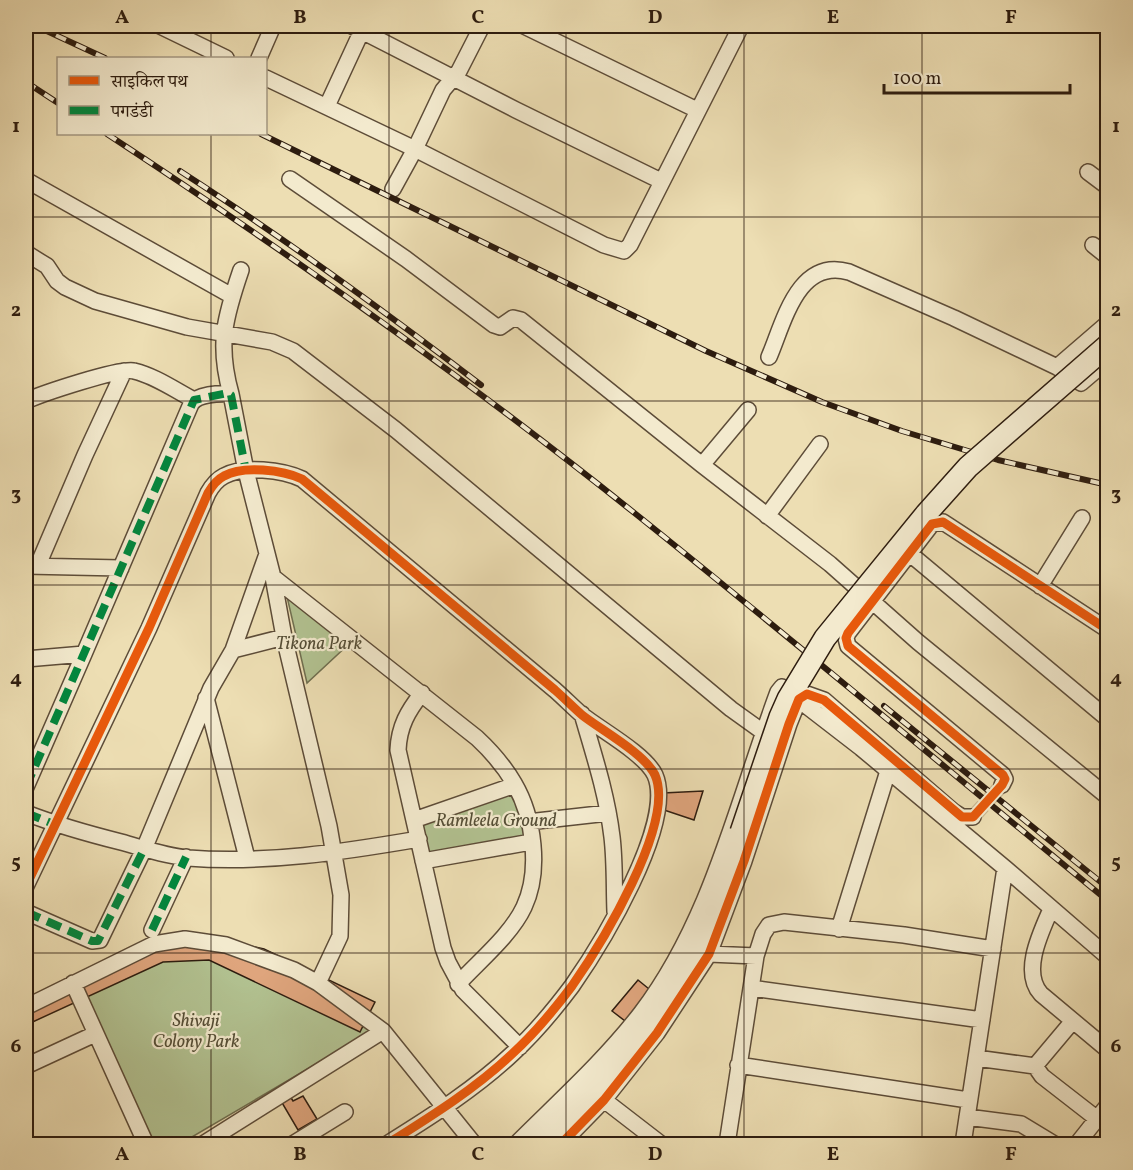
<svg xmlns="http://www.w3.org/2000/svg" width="1133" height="1170" font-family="Vollkorn,'Noto Serif Devanagari',serif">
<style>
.green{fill:#b2c291;stroke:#706f50;stroke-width:1.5}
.building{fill:#dfa57d;stroke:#2d1c0f;stroke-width:1.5}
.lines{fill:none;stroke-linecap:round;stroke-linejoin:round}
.street-tunnel{stroke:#c7b792;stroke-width:15;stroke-dasharray:15 8;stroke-linecap:butt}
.street-casing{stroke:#5d4c38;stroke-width:18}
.secondary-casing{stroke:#2d1c0f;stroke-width:24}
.street{stroke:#f3eace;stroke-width:15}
.secondary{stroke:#f3eace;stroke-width:21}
.rail-casing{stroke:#2d1c0f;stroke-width:6}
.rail{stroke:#f3eace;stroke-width:4;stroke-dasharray:11;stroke-linecap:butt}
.secondary-bridge-casing{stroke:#2d1c0f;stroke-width:24;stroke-linecap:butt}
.secondary-bridge{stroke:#f3eace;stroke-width:21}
.quiet{stroke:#00873e;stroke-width:8;stroke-dasharray:15 8;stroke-linecap:butt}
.cycleway-casing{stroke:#f3eace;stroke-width:13}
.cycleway{stroke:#e8590c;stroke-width:9}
.grid{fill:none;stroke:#2d1c0f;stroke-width:1.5;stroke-opacity:0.55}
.labels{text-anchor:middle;stroke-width:4.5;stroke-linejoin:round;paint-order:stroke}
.park-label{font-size:18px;font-style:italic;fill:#554e36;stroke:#f3eace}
.neatline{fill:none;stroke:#2d1c0f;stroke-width:2}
.grid-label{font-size:20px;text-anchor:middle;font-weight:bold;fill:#2d1c0f}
</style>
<rect width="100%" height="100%" fill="#eddeb3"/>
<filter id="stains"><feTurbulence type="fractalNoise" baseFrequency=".00333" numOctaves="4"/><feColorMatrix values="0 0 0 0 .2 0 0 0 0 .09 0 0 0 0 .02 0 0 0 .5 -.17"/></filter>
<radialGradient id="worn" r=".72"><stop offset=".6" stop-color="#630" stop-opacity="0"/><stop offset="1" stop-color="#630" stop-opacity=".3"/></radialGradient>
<path class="green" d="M285 588 351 642 307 683Z
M515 787 528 838 425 857 418 822Z
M185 939 384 1024 180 1144H153L94 1028 73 984Z"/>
<path class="building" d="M703 791 694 820 661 809 663 793Z
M183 931 264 949 375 1002 360 1032 209 960 163 962 26 1025V1002Z
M638 980 654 993 629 1024 612 1011Z
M290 1096 293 1101 303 1096 317 1119 298 1130 281 1101Z"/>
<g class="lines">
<path class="street-tunnel" d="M973 817 1002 785"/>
<g class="street-casing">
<path id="street" d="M160 26 226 58
M352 26 516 110 661 181
M524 26 697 110
M259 58 273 26
M266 78 415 149 604 245 624 251 630 245 741 26
M327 106 364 26
M1088 172 1108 187
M290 179 406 259 494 325 500 327 513 318 521 320 702 465 830 564 918 642 1108 797
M26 180 232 296
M393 189 415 149 443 90 459 71 482 26
M1093 245 1108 257
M26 253 47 266 57 281 65 287 95 301 187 327 272 342 293 351 396 430 731 709 763 732
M769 357C784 322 798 257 849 272L954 318 1057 367 1081 383 1108 360
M1057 367 1108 323
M231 394C217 344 225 317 241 270
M26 401C41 394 121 367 134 371 155 376 175 390 194 400
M702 465 748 410
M767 516 820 444
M909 553 1108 719
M38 565 85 455 124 371
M26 566 121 568
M273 577 477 738C491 751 504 766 514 783 534 817 541 871 524 907 511 935 479 961 458 984
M1040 586 1082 518
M233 650 284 637
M26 659 84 654
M422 693C408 711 399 726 398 750L443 948 448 962 463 990 520 1047
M206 698 247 858
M582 714C594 755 607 795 612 837 615 862 614 887 615 912
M1002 785 1005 779 1003 775 848 646 846 638 848 633 932 524 943 522 1108 630
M26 787 84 654 191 404C197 394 219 393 231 394L246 471 273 577 284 637 329 826 341 895 340 936 318 983
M26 813C57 825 89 834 121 842 143 848 165 856 188 858 265 864 343 852 419 839
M414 820 515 785
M528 822 608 813
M423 861 531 842
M26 886 149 628 208 493C212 486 216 480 224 476 243 465 283 470 302 479L555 690C564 698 573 707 582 715 601 730 645 754 655 775 676 823 600 946 572 986 554 1010 534 1034 512 1054 475 1089 430 1117 387 1144
M1051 909C1041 932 1021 972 1041 994L1108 1050
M26 912 92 941 100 940 144 849 211 688 233 650 267 554
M839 929 888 771
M152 930 186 857
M709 954 756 956
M73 983 146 1144
M751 988 982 1020
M26 1007 154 944 185 939 226 945 294 970 318 983 383 1031 474 1144
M976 1058 1035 1066 1072 1022
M738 1065 968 1100
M26 1066 95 1034
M1035 1066 1042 1076 1096 1118
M604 1100 661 1144
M967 1117 1021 1124 1054 1144
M203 1144 383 1031
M293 1144 345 1112
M516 1144C559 1101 604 1061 641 1013 712 920 738 799 778 692L782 687 861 748 1005 868 1108 957
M561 1144 604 1100 657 1033 709 954 744 861 789 724 799 699 807 694 824 700 954 812 962 817H973
M727 1144 756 956 763 934 769 925 784 922 904 935 993 949
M963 1144 1005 868
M1077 1144 1108 1105"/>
</g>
<g class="secondary-casing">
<path id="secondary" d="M540 1144 631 1050 670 995 705 929 741 832"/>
</g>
<use href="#street" class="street"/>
<use href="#secondary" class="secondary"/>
<g class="rail-casing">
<path id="rail" d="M36 26 105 58
M26 82 58 103
M107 134C287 252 463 376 632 511 792 639 949 771 1108 901
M261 134 706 351 822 402 902 431 998 460 1108 485
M180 171C284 238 383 310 481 385
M884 706 1108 888"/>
</g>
<use href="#rail" class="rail"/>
<g class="secondary-bridge-casing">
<path id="secondary-bridge" d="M741 832 780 717 788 699 825 638 926 514 968 467 1108 345"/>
</g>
<use href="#secondary-bridge" class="secondary-bridge"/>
<path class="quiet" d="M26 787 194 400 228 393 231 395 246 471
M26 813 56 825
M26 912 92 941H98L144 849
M152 930 186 857"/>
<g class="cycleway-casing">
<path id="cycleway" d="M26 886 149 628 208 493C212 486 216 480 224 476 243 465 283 470 302 479L555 690C564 698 573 707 582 715 601 730 645 754 655 775 676 823 600 946 572 986 554 1010 534 1034 512 1054 475 1089 430 1117 387 1144
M561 1144 604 1100 657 1033 709 954 744 861 789 724 799 699 807 694 824 700 962 817H973L1002 785 1005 779 1003 775 848 646 846 638 848 633 932 524 943 522 1108 630"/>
</g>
<use href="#cycleway" class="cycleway"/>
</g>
<path class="grid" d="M211 26V58M389 26V1144M566 26V1144M744 26V1144M922 26V1144M211 134V1144M26 217H1108M26 401H1108M26 585H1108M26 769H1108M26 953H1108"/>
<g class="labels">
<g class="park-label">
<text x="319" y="649">Tikona Park</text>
<text x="496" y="826">Ramleela Ground</text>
<text x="196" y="1026">Shivaji<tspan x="196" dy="21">Colony Park</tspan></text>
</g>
</g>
<rect width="1133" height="1170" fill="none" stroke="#eddeb3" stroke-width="66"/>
<rect x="57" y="57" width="210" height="78" fill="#f3eace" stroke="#a49882" stroke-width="1.5"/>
<rect x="69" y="76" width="30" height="9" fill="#e8590c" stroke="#a49882" stroke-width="1.5"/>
<text x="111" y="87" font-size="18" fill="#2d1c0f">साइकिल पथ</text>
<rect x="69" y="106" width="30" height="9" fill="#00873e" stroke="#a49882" stroke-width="1.5"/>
<text x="111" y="117" font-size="18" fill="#2d1c0f">पगडंडी</text>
<path d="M884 84v9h186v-9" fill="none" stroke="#2d1c0f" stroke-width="3"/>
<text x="893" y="84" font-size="18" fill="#2d1c0f" stroke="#f3eace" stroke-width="4.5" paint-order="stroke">100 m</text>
<rect x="33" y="33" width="1067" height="1104" class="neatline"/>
<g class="grid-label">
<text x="122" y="23">A</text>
<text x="300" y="23">B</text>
<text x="478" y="23">C</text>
<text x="655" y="23">D</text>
<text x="833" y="23">E</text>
<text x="1011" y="23">F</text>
<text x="16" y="132">1</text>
<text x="1116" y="132">1</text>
<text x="16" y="316">2</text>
<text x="1116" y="316">2</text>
<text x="16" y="500">3</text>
<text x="1116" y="500">3</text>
<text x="16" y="684">4</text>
<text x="1116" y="684">4</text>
<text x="16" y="868">5</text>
<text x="1116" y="868">5</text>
<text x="16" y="1052">6</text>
<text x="1116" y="1052">6</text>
<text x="122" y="1160">A</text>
<text x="300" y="1160">B</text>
<text x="478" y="1160">C</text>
<text x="655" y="1160">D</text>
<text x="833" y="1160">E</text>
<text x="1011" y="1160">F</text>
</g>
<rect width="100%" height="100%" filter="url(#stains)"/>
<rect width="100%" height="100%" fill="url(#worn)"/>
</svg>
